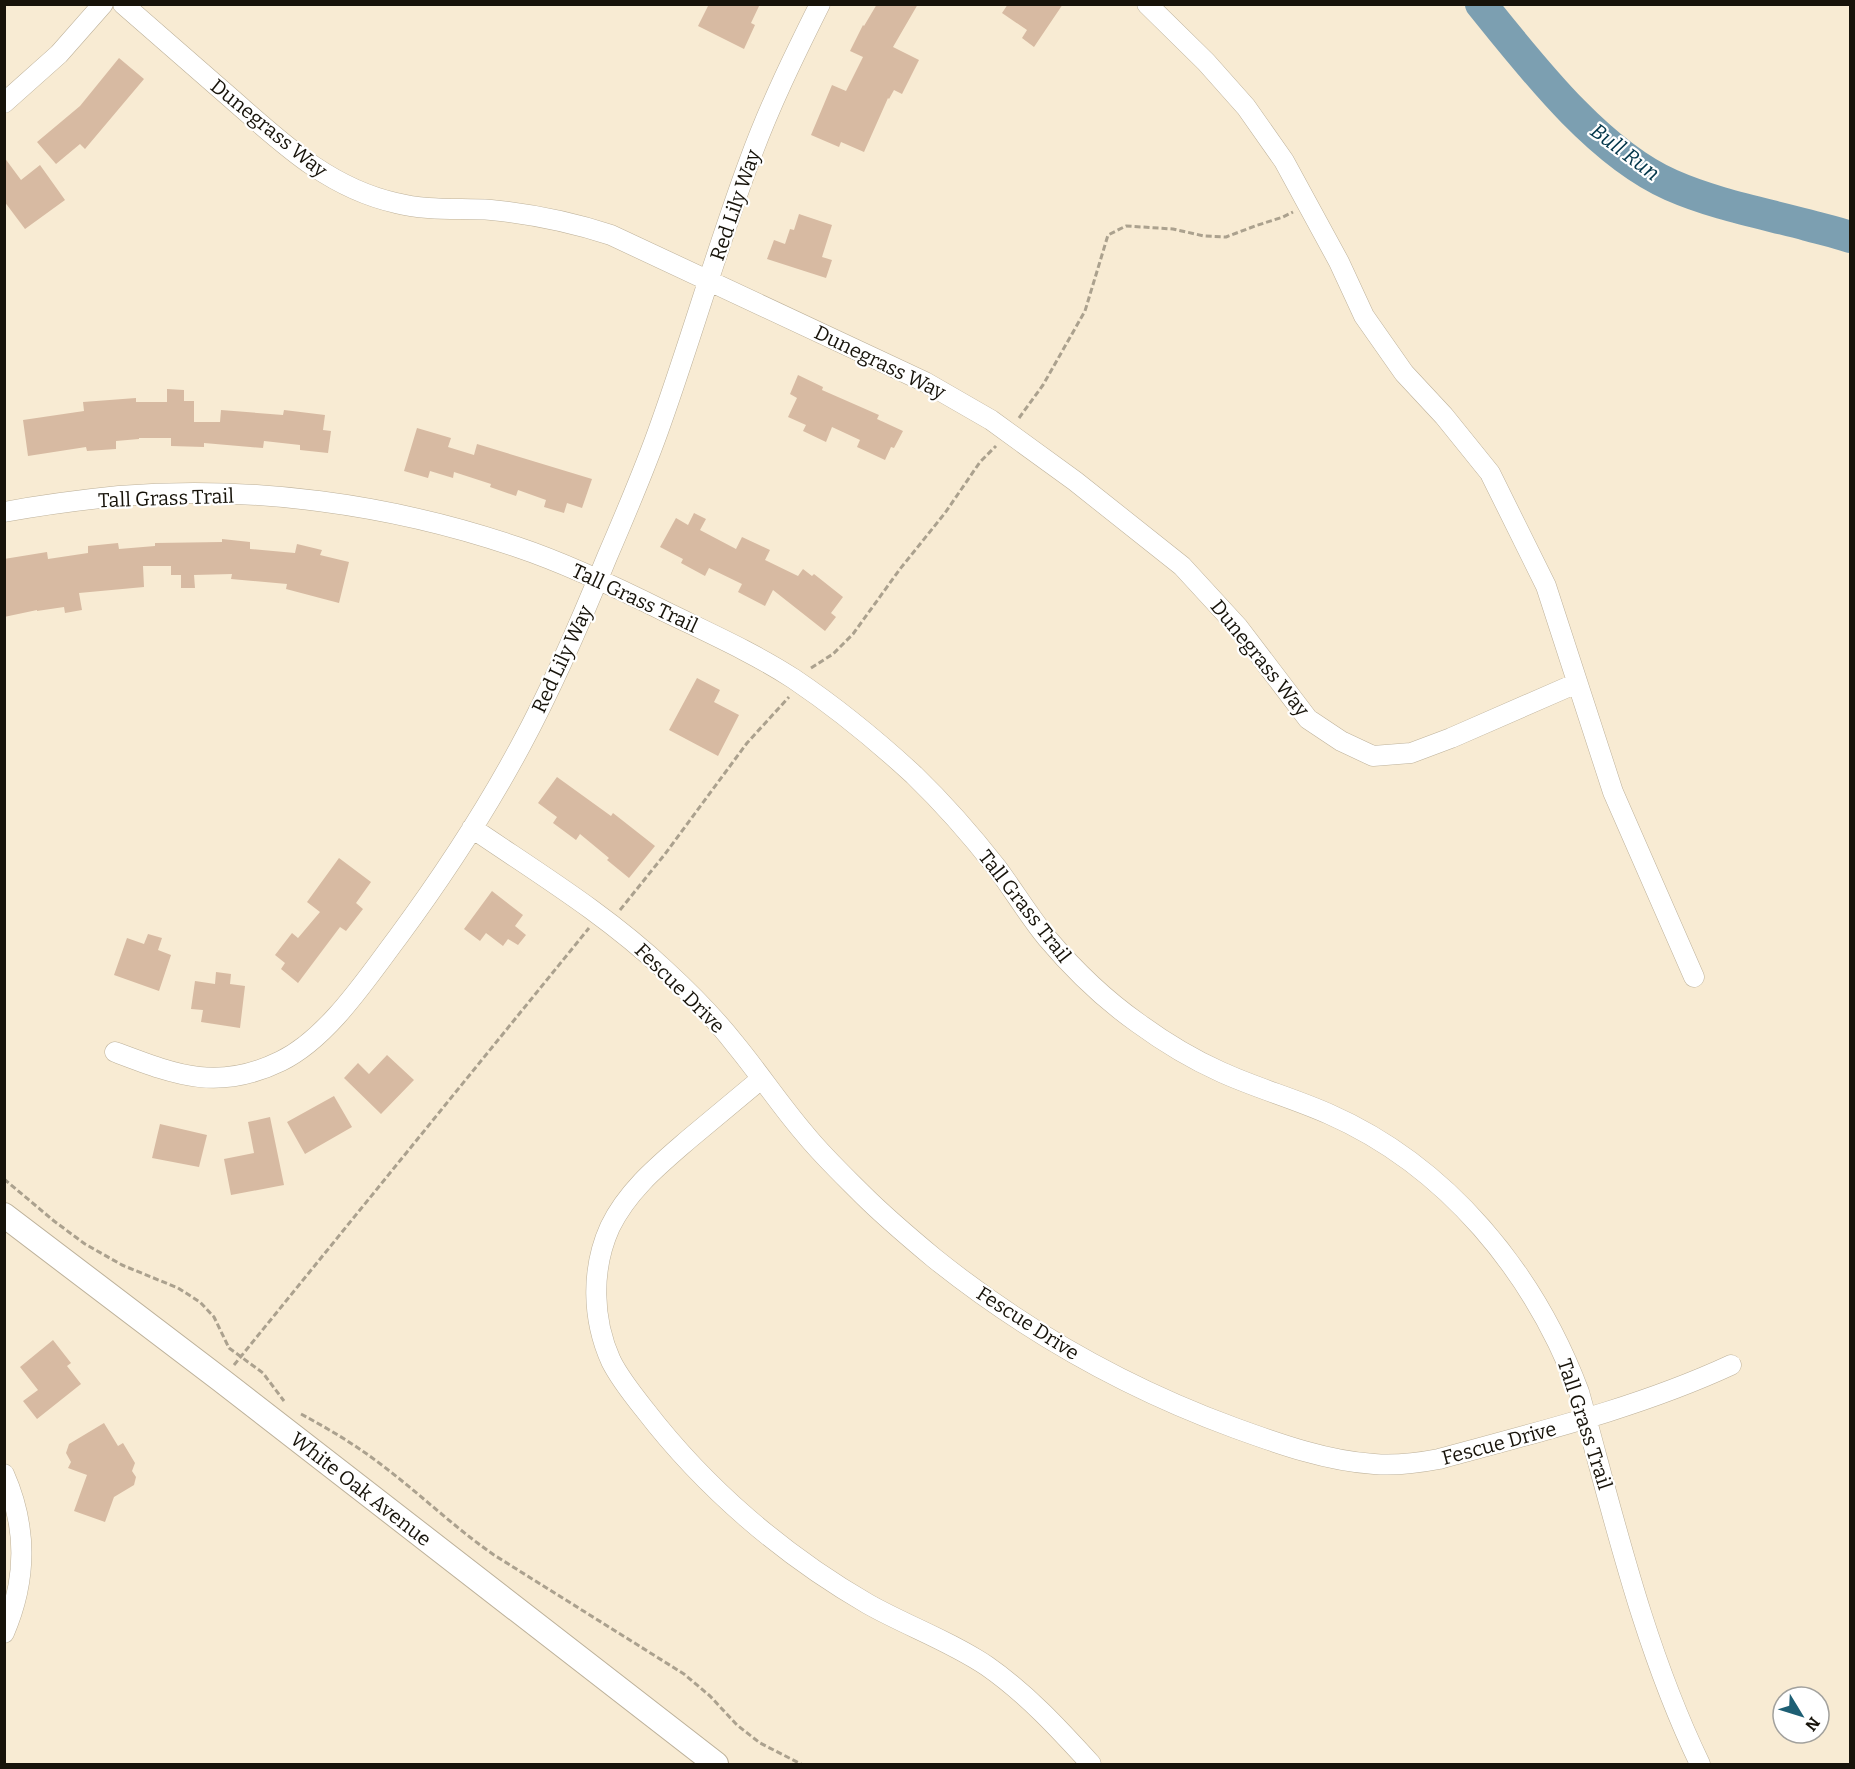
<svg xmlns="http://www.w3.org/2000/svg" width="1855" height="1769" font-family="Bitter,serif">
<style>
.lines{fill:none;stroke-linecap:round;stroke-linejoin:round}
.river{stroke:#7c9fb1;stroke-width:32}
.building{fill:#d7baa2}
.minor-casing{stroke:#bdb19a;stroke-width:21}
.tertiary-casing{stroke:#bdb19a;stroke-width:26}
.path{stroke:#aba18e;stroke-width:3;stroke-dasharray:6 3;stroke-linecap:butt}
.minor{stroke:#fff;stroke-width:20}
.tertiary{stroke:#fff;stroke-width:24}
.labels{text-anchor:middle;stroke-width:4.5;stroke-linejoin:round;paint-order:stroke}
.street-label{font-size:20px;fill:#17130a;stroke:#fff}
.water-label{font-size:21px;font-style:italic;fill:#02364a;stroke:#fff}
</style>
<rect width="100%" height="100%" fill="#f8ebd3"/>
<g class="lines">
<path class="river" d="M1481 4C1531 66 1598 153 1671 185 1714 204 1762 213 1807 225 1821 229 1836 232 1850 237"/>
</g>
<path class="building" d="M709 4H760L751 23 755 25 744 49 698 26Z
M877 4H918L893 47 919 60 902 94 894 90 889 99 888 98 864 152 841 142 839 147 811 135 832 85 846 91 863 57 850 51 863 25 864 26Z
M1008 4H1063L1034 47 1022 38 1027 30 1002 13Z
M119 58 144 79 85 149 80 144 56 164 37 142 80 106Z
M4 157 21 180 40 165 65 200 25 229 4 201Z
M799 214 832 225 822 257 832 260 826 278 767 259 774 240 785 244 790 229 794 230Z
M798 375 823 387 822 390 879 415 877 419 903 431 894 448 891 447 885 460 857 447 860 440 832 427 826 442 803 431 806 425 788 417 797 398 790 394Z
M167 389 184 390V401H194V422H220L221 410 283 415 284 410 325 415 323 430 331 431 328 453 300 450V445L264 441 263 448 204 443V447L171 446V438H139V439L116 441V449L87 451 86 447 28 456 23 420 84 411 83 402 136 398V402H167Z
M417 428 451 438 448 447 474 455 477 444 592 479 582 508 567 503 564 513 544 507 546 500 518 490 516 496 490 487 491 484 454 472 453 478 430 471 428 478 404 471Z
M694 513 706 519 700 530 736 549 742 537 770 550 765 560 798 576 803 569 812 576 814 574 843 597 831 613 836 617 825 631 773 590 765 606 738 592 742 584 709 568 705 576 681 563 683 559 660 547 676 518 688 525Z
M222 539 250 542V549L295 553 297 544 322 550 320 555 349 562 339 603 286 589 287 584 231 579 232 574 194 575 195 588H181V575H171V566H143L144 587 79 593 82 610 65 613 64 607 37 611V610L4 617V559L47 552 48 559 88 553V546L118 543 119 549 155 546V543L222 542Z
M697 678 720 690 714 702 739 715 718 756 669 730Z
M557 777 611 816 613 813 655 846 629 878 607 860 609 858 580 834 576 840 553 823 557 817 538 803Z
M339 858 371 882 356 903 363 909 346 931 340 927 298 983 281 969 285 963 275 955 292 933 298 938 320 912 307 902Z
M492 891 523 915 515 926 526 935 518 945 508 939 503 946 486 933 480 941 464 929Z
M148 934 162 938 158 950 171 955 159 991 114 975 127 938 144 944Z
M216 972 231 974 230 984 245 986 240 1028 201 1022 203 1010 191 1009 195 981 215 984Z
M387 1055 414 1080 381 1114 344 1078 358 1063 369 1074Z
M334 1096 352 1127 305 1154 287 1122Z
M270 1117 284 1185 231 1195 224 1159 254 1153 248 1122Z
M160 1124 207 1135 199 1167 152 1158Z
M53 1340 71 1363 67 1366 81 1384 37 1419 23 1401 38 1390 20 1367Z
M104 1423 118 1446 123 1443 135 1463 132 1471 136 1477 134 1485 114 1497 105 1522 74 1511 87 1475 68 1468 71 1462 66 1453 69 1444Z"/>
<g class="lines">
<g class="minor-casing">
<path id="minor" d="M123 4C160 36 196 68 233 100 283 144 329 188 396 203 427 211 459 208 491 210 532 214 571 222 611 235L925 382 991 420 1075 481 1182 566 1238 627 1308 719 1341 741 1373 756 1411 753 1451 738 1577 683
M1147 4 1206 62 1246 107 1284 161 1339 262 1364 316 1404 373 1444 416 1490 473 1546 586 1613 792 1694 977
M4 103 59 54 103 4
M4 512C42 505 80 500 119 496 251 485 391 504 517 547 568 564 618 588 666 612 709 633 754 653 794 679 837 708 876 740 914 775 944 804 972 836 997 868 1014 891 1029 916 1047 938 1074 970 1104 999 1138 1023 1164 1042 1192 1059 1221 1072 1256 1088 1293 1098 1329 1114 1447 1166 1534 1272 1579 1392 1614 1518 1643 1646 1700 1764
M472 828C538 873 607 915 665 970 690 993 714 1017 735 1044 759 1073 780 1105 805 1134 822 1155 843 1175 862 1194 885 1217 910 1238 934 1258 1025 1331 1126 1388 1235 1428 1279 1444 1327 1461 1374 1464 1396 1466 1418 1463 1439 1459 1538 1432 1638 1408 1731 1365
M115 1052C176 1075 218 1092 281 1061 328 1038 367 978 398 937 443 876 485 812 521 745 554 684 581 621 607 557 626 513 645 469 661 423 692 336 717 248 749 162 769 107 794 56 820 4
M761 1079C737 1099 713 1119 689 1139 659 1165 628 1190 610 1227 591 1269 592 1319 611 1361 620 1379 633 1395 645 1410 705 1488 783 1555 868 1604 907 1626 950 1641 987 1666 1027 1694 1059 1729 1091 1764
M4 1474C27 1526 27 1580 4 1633"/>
</g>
<g class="tertiary-casing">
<path id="tertiary" d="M4 1215 221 1380 716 1764"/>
</g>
<path class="path" d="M1019 418 1043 385 1085 311 1108 235 1126 226 1173 229 1204 236 1226 237 1255 226 1283 217 1293 212
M811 668 833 654 853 634 900 569 945 513 980 462 996 446
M620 910 665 854 747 743 789 697
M4 1179 54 1221 85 1244 122 1265 178 1288 200 1302 214 1317 229 1348 263 1373 284 1401
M234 1365 589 928
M301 1414C325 1427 349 1441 371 1457 414 1488 451 1525 494 1555L684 1674 710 1696 737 1725 760 1743 801 1764"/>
<use href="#minor" class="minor"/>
<use href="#tertiary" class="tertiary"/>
</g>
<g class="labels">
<g class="street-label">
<text transform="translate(269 128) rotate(39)" y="7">Dunegrass Way</text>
<text transform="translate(735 205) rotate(-71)" y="7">Red Lily Way</text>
<text transform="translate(880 362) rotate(26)" y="7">Dunegrass Way</text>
<text transform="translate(166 498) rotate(-2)" y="7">Tall Grass Trail</text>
<text transform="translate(635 598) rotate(25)" y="7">Tall Grass Trail</text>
<text transform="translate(1260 658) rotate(51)" y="7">Dunegrass Way</text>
<text transform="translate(562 659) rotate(-65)" y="7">Red Lily Way</text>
<text transform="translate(1025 906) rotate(52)" y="7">Tall Grass Trail</text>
<text transform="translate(680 988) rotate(45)" y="7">Fescue Drive</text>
<text transform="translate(1028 1323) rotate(33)" y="7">Fescue Drive</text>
<text transform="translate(1585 1424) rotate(72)" y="7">Tall Grass Trail</text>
<text transform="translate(1499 1443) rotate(-15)" y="7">Fescue Drive</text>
<text transform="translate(361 1489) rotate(38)" y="7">White Oak Avenue</text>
</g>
<g class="water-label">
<text transform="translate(1625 152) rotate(37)" y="7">Bull Run</text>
</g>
</g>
<rect width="1855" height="1769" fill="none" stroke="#17130a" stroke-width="12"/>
<g transform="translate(1801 1715) rotate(128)"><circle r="28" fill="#ffffff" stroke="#a2a19d" stroke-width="1.5"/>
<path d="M0-4.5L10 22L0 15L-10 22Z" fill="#1e5f74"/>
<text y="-9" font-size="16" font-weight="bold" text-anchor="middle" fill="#17130a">N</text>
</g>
</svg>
